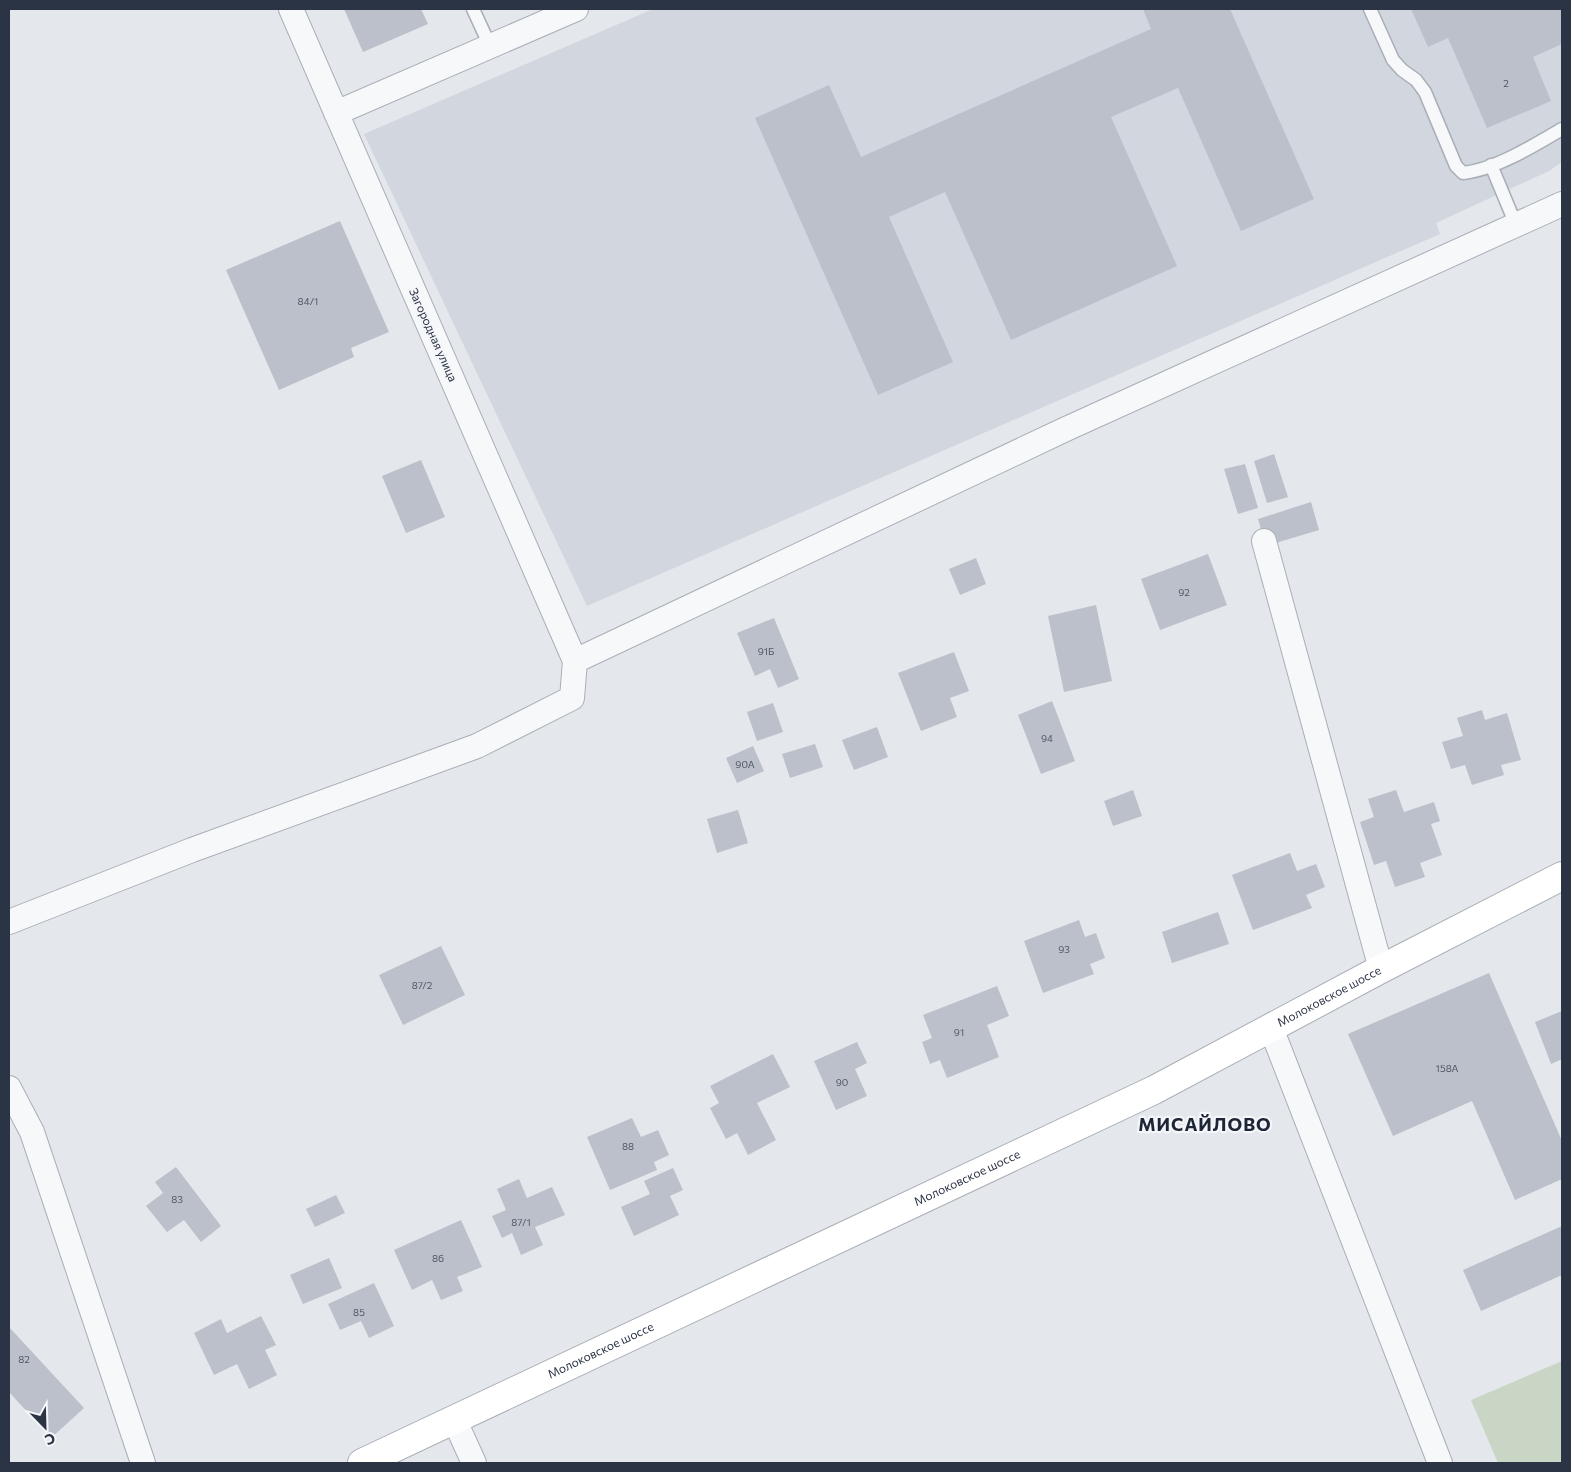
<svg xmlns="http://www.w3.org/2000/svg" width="1571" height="1472" font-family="Commissioner,sans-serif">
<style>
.built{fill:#d2d6de}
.green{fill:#c9d6c5}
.building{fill:#bbc0ca}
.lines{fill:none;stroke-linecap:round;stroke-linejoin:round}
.service-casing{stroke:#a9aeb7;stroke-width:15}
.minor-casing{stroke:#a9aeb7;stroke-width:26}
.secondary-casing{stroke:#a9aeb7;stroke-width:30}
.service{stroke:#f7f8fa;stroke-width:12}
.minor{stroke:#f7f8fa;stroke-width:24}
.secondary{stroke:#fff;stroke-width:28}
.labels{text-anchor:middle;stroke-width:4.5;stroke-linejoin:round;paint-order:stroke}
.number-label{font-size:10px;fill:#4f5766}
.street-label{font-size:12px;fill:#2b3445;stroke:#f4f6f9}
.district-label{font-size:18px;font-weight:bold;letter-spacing:1px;fill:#1d2536;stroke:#f4f6f9}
</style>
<rect width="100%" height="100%" fill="#e4e7ec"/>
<path class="built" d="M653 9H1562V162L1549 171 1436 223 1440 234 587 606 364 134Z"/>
<path class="green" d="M1562 1361V1463H1498L1471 1400Z"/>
<path class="building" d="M344 9H421L428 24 363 52Z
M1143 9H1230L1314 199 1241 231 1178 88 1111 117 1177 266 1011 340 945 192 889 217 953 362 878 395 755 118 829 85 861 157 1151 29Z
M1411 9H1562V44L1533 57 1551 101 1487 128 1448 38 1428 47Z
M340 221 389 332 351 348 354 357 279 390 226 270Z
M1274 454 1288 497 1267 503 1254 461Z
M421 460 445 517 406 533 382 476Z
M1245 464 1258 508 1238 514 1224 469Z
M1311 502 1319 530 1266 546 1258 519Z
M1208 554 1227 605 1160 630 1141 579Z
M976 558 986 584 960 595 949 569Z
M1096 605 1112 681 1064 692 1048 616Z
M774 618 799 679 778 688 770 669 755 676 737 633Z
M954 652 969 691 950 698 957 717 921 731 898 673Z
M1052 701 1075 761 1041 774 1018 715Z
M773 703 783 732 757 741 747 712Z
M1482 710 1485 720 1507 713 1521 760 1501 765 1504 775 1472 785 1465 765 1451 769 1442 742 1463 736 1457 718Z
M877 727 888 757 854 770 842 740Z
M815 744 823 767 790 778 782 754Z
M753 746 764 771 737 783 726 758Z
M1133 790 1142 816 1113 826 1104 801Z
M1396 790 1404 812 1434 802 1440 821 1431 824 1442 855 1420 863 1425 877 1395 887 1386 861 1374 865 1360 822 1374 817 1368 799Z
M738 810 748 843 717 853 707 819Z
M1290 853 1297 871 1316 864 1325 887 1306 895 1312 908 1253 930 1232 875Z
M1218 912 1229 944 1172 963 1162 932Z
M1079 920 1085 937 1096 933 1105 958 1090 964 1094 974 1043 993 1024 941Z
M441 946 465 995 403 1025 379 975Z
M1489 973 1562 1141V1179L1515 1200 1472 1101 1393 1136 1348 1034Z
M997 986 1009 1016 987 1025 999 1057 947 1078 940 1060 930 1064 922 1042 932 1038 923 1015Z
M1562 1011V1059L1551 1064 1535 1022Z
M857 1042 867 1063 855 1069 867 1096 836 1110 814 1061Z
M773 1054 790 1087 757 1103 776 1140 748 1155 737 1133 726 1139 710 1108 719 1103 710 1086Z
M632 1118 641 1137 658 1130 669 1155 654 1162 657 1170 610 1190 587 1137Z
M176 1167 221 1226 201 1242 184 1220 167 1232 146 1206 163 1193 155 1182Z
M673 1168 683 1190 670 1196 679 1215 634 1236 621 1207 650 1194 644 1181Z
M519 1179 527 1198 552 1187 565 1215 535 1227 543 1245 521 1255 512 1233 502 1238 492 1216 506 1210 497 1189Z
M336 1195 345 1213 315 1227 306 1209Z
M461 1220 482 1267 457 1277 463 1291 441 1300 432 1280 412 1290 394 1250Z
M1562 1226V1275L1481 1311 1463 1270Z
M329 1258 342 1288 303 1304 290 1275Z
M374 1283 394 1326 369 1338 361 1321 340 1330 328 1304Z
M261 1316 276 1345 265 1350 277 1375 249 1389 237 1364 214 1375 194 1333 221 1319 227 1333Z
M9 1327 84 1408 51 1438 9 1392Z"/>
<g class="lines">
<g class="service-casing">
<path id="service" d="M473 9 490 46
M1370 9 1393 60 1402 70 1416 80 1425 92 1456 166 1463 173C1494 170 1535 145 1562 129
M1491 165 1516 225"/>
</g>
<g class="minor-casing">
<path id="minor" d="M336 113 576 9
M1264 541 1381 969
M575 661 1066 429 1562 204
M9 922 192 850 477 746 572 698 575 661 291 9
M1271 1028 1440 1463
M9 1088 32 1132 143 1463
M454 1419 474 1463"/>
</g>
<g class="secondary-casing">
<g id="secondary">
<path id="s1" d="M362 1463 1154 1090 1381 969 1562 876"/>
</g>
</g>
<use href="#service" class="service"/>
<use href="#minor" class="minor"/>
<use href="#secondary" class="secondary"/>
</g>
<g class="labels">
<g class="number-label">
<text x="1506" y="87">2</text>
<text x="308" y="305">84/1</text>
<text x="1184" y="596">92</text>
<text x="766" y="655">91Б</text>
<text x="1047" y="742">94</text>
<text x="745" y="768">90А</text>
<text x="1064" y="953">93</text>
<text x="422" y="989">87/2</text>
<text x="959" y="1036">91</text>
<text x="1447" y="1072">158А</text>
<text x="842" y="1086">90</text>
<text x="628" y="1150">88</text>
<text x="177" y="1203">83</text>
<text x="521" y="1226">87/1</text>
<text x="438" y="1262">86</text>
<text x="359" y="1316">85</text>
<text x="24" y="1363">82</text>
</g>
<g class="street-label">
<text transform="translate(433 335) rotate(66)" y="4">Загородная улица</text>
<text dy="4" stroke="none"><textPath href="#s1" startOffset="1074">Молоковское шоссе</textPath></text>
<text dy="4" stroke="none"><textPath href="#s1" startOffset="669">Молоковское шоссе</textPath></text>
<text dy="4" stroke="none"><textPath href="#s1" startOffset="264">Молоковское шоссе</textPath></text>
</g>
<g class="district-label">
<text x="1205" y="1131">МИСАЙЛОВО</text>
</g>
</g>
<rect width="1571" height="1472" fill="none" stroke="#2b3445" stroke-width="20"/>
<g transform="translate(45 1427) rotate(157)" stroke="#f4f6f9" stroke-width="4" paint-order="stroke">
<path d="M0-4L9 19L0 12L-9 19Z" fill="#2b3445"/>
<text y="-8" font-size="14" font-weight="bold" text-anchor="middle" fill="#2b3445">С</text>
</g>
</svg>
